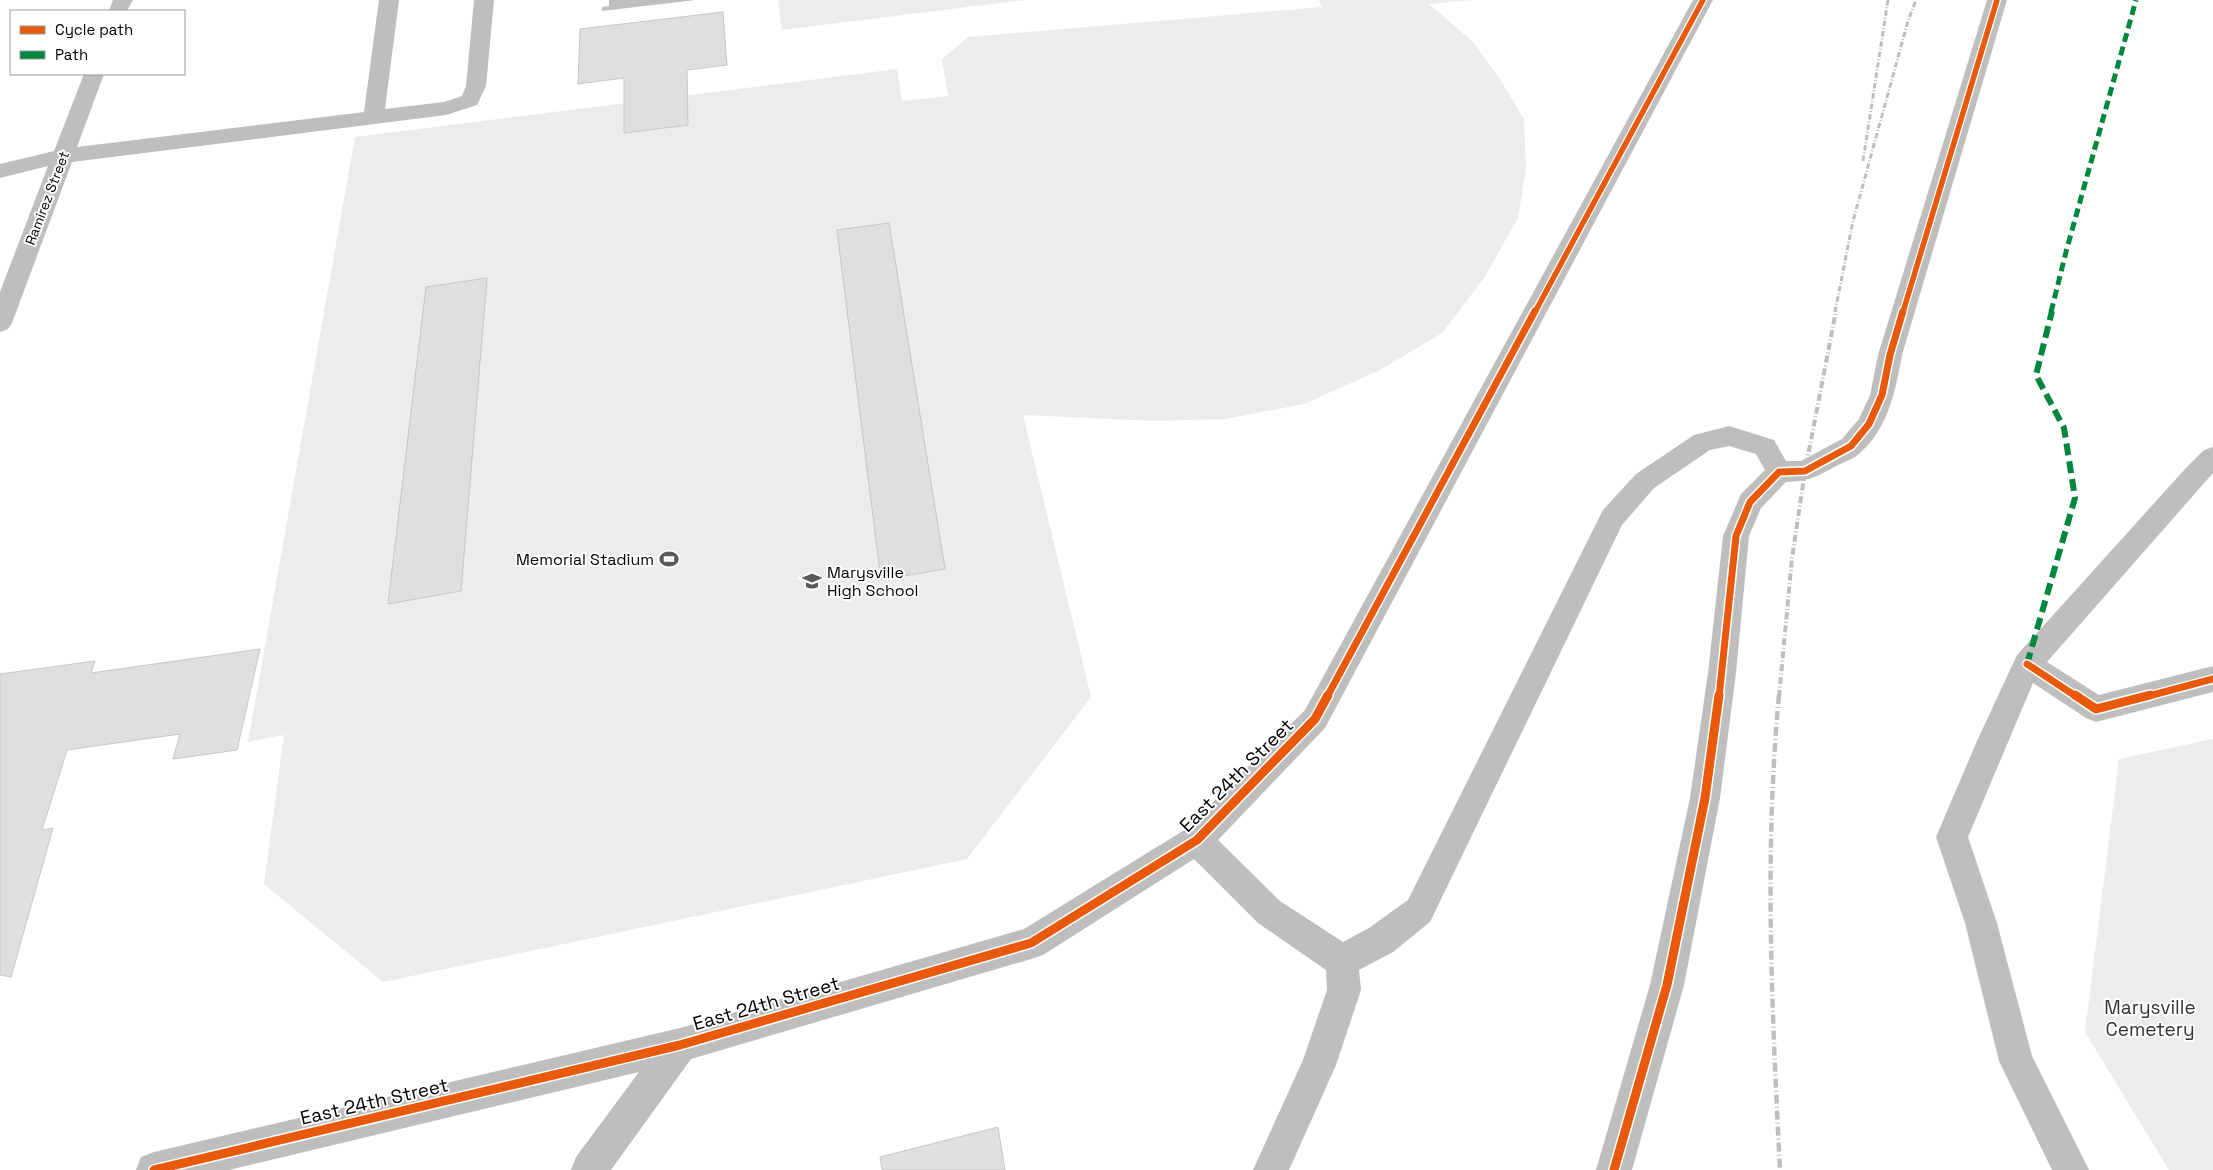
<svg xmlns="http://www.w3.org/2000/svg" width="2213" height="1170" font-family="'Space Grotesk',sans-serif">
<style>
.green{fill:#ececec}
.water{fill:#bfbfbf}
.building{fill:#dfdfdf;stroke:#c7c7c7}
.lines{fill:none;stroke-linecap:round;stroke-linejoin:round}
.minor{fill:#bebebe;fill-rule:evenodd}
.rail-far2{stroke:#bebebe;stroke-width:3;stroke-dasharray:5.5 2 1 2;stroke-linecap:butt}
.rail-far1{stroke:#bebebe;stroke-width:4;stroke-dasharray:7 2.5 1 2.5;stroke-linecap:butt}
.rail{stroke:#bebebe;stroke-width:4.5;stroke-dasharray:9 3 1 3;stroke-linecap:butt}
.quiet-far1{stroke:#00873e;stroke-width:5;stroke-dasharray:9 5;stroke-linecap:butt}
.quiet{stroke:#00873e;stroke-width:6;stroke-dasharray:12 6;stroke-linecap:butt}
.cycleway-far2-casing{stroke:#fff;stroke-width:8}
.cycleway-far1-casing{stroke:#fff;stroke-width:10}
.cycleway-casing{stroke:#fff;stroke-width:12}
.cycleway-far2{stroke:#e8590c;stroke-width:5.5}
.cycleway-far1{stroke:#e8590c;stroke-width:7}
.cycleway{stroke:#e8590c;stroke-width:9}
.labels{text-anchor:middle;stroke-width:4;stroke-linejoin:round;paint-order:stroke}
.far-street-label{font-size:14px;fill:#000;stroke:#fff}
.poi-label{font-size:16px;fill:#000;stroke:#fff;text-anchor:end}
.near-street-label{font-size:19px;fill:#000;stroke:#fff}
.near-park-label{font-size:19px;fill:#333;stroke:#fff}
</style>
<rect width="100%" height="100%" fill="#fff"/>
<path class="green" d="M778 0H1025L782 30Z
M1319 0H1473L1429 4 1473 42 1501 81 1524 119 1526 169 1518 218 1484 278 1442 333 1380 370 1304 404 1225 419 1155 421 1023 415 1091 697 967 859 383 982 264 884 284 735 248 742 355 137 897 69 902 101 948 96 942 59 968 37 1322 7Z
M2213 739V1170H2169L2085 1032 2119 759Z"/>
<path class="water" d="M609 0H696L602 11V7L609 6Z"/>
<path class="building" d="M723 12 727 65 687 70 688 125 624 133V78L578 84 580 29Z
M889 223 945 569 881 580 837 230Z
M487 278 461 591 388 604 426 287Z
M260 649 237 750 173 759 180 734 67 750 42 830 53 828 11 977 0 975V674L95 661 91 673Z
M998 1127 1005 1170H882L880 1157Z"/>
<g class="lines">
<path class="minor" d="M113 0H133L127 11H109Z
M379 0H399L385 109 444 102 462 96 466 86 474 0H494L486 86 477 105 446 115 72 162 12 323 8 329 0 332V292L48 166 0 178V164L54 151 84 74H104L77 147 364 112Z
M1693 0H1713L1325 728 1218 840 1280 901 1343 942 1369 928 1408 900 1603 510 1636 474 1694 435 1729 426 1774 440 1786 461H1801L1842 439 1859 419 1870 395 1878 355 1987 0H2007L1902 355C1896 389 1888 429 1860 453 1854 459 1844 462 1836 466 1816 477 1809 481 1786 482L1761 508 1749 536 1736 673 1720 798 1684 985 1632 1170H1596L1650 985 1690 798 1708 673 1723 536 1741 494 1765 470 1756 454 1729 446 1710 450 1654 488 1622 525 1430 922 1393 952 1359 970 1361 990 1336 1065 1289 1170H1253L1303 1060 1327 990 1326 970 1258 923 1194 859 1043 955 1031 959 691 1059 611 1170H571L576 1157 639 1072 229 1170H136L141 1157 154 1152 680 1028 1024 929 1186 829 1305 710Z
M2213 447V473L2047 662 2099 695 2213 666V692L2096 722 2086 718 2033 683 1968 837 1997 923 2032 1056 2089 1170H2052L1999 1061 1965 923 1936 837 1977 741 2017 655 2185 469 2204 450Z"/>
<path class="rail-far2" d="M1863 161 1888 0
M1835 312 1853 221 1908 21 1916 0"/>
<path class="rail-far1" d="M1779 697 1792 558 1805 471 1836 311"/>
<path class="rail" d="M1779 695C1764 854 1772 1012 1780 1170"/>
<path class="quiet-far1" d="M2051 312 2066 252 2136 0"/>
<path class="quiet" d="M2027 664 2075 498 2064 428 2036 375 2052 311"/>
<g class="cycleway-far2-casing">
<path id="cycleway-far2" d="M1535 312 1703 0
M1903 312 1997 0"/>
</g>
<g class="cycleway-far1-casing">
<path id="cycleway-far1" d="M2027 664 2077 697
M1327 697 1535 311
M1719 697 1736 536 1750 502 1779 472 1805 471 1851 446 1869 424 1882 395 1890 355 1903 311
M2145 697 2213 679"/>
</g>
<g class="cycleway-casing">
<path id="cycleway" d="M2075 695 2096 709 2150 695
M154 1170 680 1045 1031 943 1197 840 1315 719 1328 695
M1614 1170 1667 985 1705 798 1719 695"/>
</g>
<use href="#cycleway-far2" class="cycleway-far2"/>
<use href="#cycleway-far1" class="cycleway-far1"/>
<use href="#cycleway" class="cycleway"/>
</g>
<defs>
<g id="stadium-bare" transform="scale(1.5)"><path d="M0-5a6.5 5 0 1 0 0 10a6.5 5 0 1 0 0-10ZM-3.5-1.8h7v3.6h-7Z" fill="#595959" stroke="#fff" stroke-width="2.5" paint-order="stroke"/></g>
<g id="school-bare" transform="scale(1.5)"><path d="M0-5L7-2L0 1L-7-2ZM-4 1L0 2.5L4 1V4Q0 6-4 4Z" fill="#595959" stroke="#fff" stroke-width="2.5" paint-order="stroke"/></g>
</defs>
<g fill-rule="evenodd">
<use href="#stadium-bare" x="669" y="559"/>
<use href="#school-bare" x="812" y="581"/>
</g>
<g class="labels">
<g class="far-street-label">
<text transform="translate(47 198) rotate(-69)" y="5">Ramirez Street</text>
</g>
<g class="poi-label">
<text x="654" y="565">Memorial Stadium</text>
<text x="827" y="578" text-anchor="start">Marysville<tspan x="827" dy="18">High School</tspan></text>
</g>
<g class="near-street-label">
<text transform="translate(1236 775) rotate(-45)" y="7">East 24th Street</text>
<text transform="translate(766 1003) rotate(-16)" y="7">East 24th Street</text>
<text transform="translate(374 1101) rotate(-13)" y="7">East 24th Street</text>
</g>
<g class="near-park-label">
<text x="2150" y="1014">Marysville<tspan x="2150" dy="22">Cemetery</tspan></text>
</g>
</g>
<rect x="10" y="10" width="175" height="65" fill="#ffffff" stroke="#999999"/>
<rect x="20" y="26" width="25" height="8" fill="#e8590c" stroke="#999999"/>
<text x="55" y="35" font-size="15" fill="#000000">Cycle path</text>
<rect x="20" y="51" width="25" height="8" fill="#00873e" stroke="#999999"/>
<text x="55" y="60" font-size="15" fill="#000000">Path</text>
</svg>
